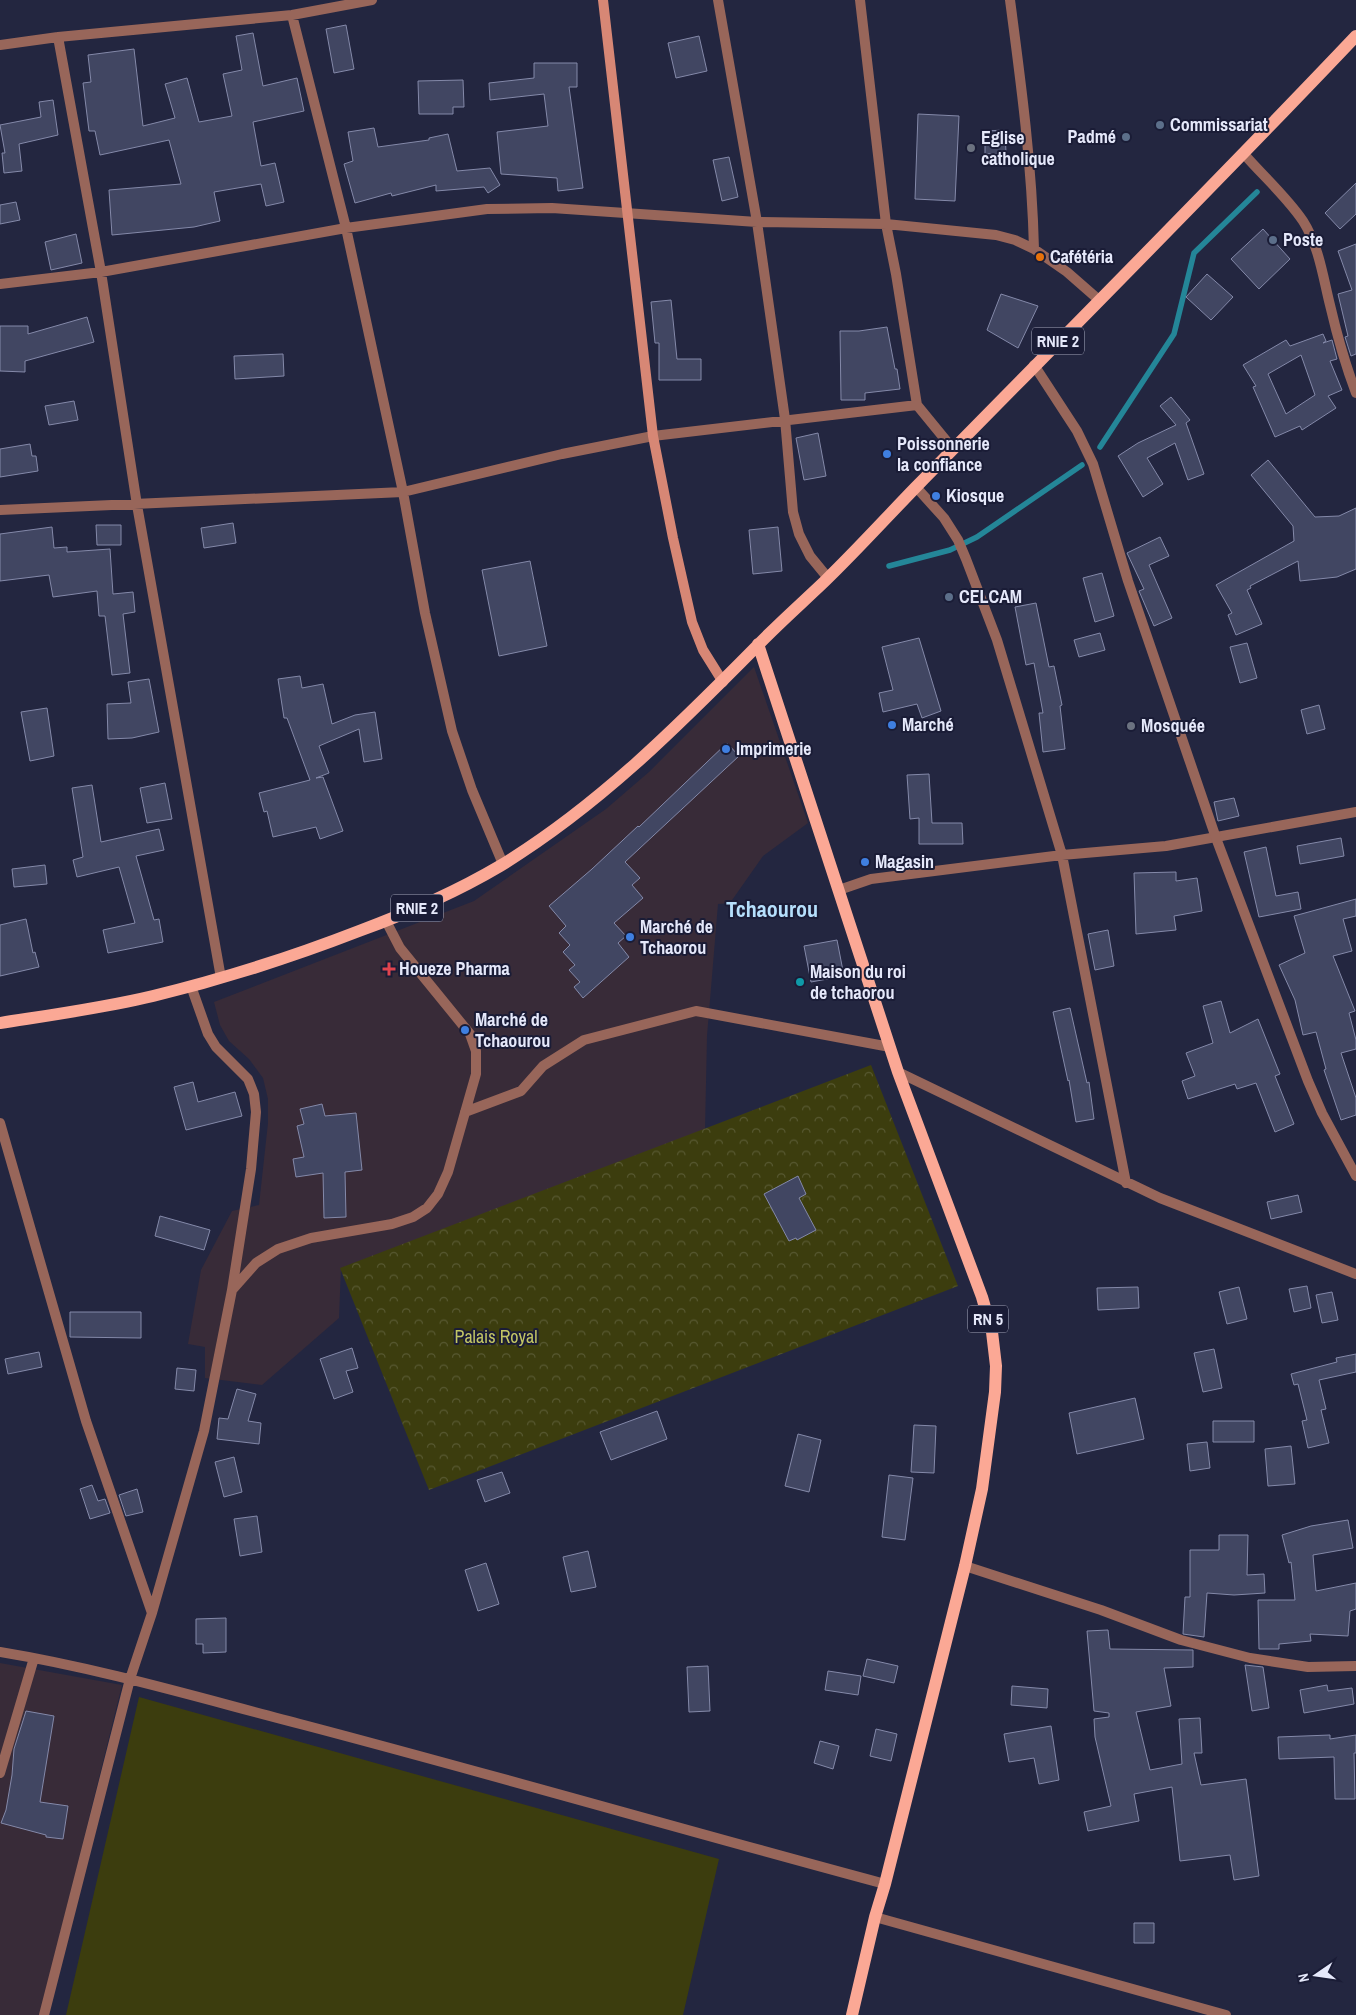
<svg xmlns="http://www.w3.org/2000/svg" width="1356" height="2015" font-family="'Archivo Narrow',sans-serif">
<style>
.commercial{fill:#382b38}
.green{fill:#3c3d0e}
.park{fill:url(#park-crowns)}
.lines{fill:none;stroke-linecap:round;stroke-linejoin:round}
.stream{stroke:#248698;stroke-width:5.5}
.building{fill:#414662;stroke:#8489a9;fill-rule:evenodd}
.minor{stroke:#98665a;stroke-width:10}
.tertiary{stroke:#98665a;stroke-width:10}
.secondary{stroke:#d78775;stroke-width:10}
.primary{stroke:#fba895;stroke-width:12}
.service-dot{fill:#5c6f8a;stroke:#1a1c36;stroke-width:2}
.worship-dot{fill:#6b7280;stroke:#1a1c36;stroke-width:2}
.food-dot{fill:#e8710a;stroke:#1a1c36;stroke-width:2}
.shop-dot{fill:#3f7fe0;stroke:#1a1c36;stroke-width:2}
.health-dot{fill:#e0444e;stroke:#1a1c36;stroke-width:2}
.culture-dot{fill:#0f9aa8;stroke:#1a1c36;stroke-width:2}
.labels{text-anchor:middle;stroke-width:4;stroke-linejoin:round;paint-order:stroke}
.shield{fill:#1a1c36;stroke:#a8abbf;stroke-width:1}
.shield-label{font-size:16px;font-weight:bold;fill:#e5e8fa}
.poi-label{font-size:18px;font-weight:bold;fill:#e5e8fa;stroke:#1a1c36;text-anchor:start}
.park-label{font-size:18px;fill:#c3c665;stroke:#1a1c36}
.district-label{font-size:22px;font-weight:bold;fill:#b5dffc;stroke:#1a1c36}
</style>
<defs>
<pattern id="park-crowns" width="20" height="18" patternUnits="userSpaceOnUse" patternTransform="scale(1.25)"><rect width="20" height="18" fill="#3c3d0e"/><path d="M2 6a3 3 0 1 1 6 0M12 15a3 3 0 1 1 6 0" fill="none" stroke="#585932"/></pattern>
</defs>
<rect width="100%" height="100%" fill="#232640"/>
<path class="commercial" d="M754 667 808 823 763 856 730 903 718 904 707 1036 705 1130 341 1268 339 1318 262 1385 205 1378V1347L188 1344 201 1270 232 1211 259 1205 268 1123V1099L263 1078 249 1059 229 1041 220 1025 214 1002 474 901 606 809 649 772Z
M0 1663 122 1685 40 2015H0Z"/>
<path class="green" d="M139 1697 719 1859 683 2015H66Z"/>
<path class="park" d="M871 1065 958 1286 429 1490 340 1268Z"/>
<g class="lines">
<path class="stream" d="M1100 447 1174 334 1194 253 1257 192
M889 566 950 550 977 537 1082 465"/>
</g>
<path class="building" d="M346 25 354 69 334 73 326 29Z
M253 33 263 86 297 78 304 111 253 122 261 166 275 163 284 202 266 206 261 184 214 192 220 221 194 227 112 235 109 190 181 184 169 140 100 155 95 131H89L83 83 91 82 88 55 134 49 143 126 175 118 165 84 187 78 199 122 232 116 223 74 242 70 236 36Z
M699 36 707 71 676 78 668 43Z
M534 63H577V87H569L583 188 558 191 557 178 501 174 497 132 548 126 544 94 490 100 489 83 534 78Z
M463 80 464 107H453V114H419L418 81Z
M53 100 58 135 19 144 22 171 4 173 2 153H5L0 125 41 117 39 102Z
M918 114 959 116 955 201 915 199Z
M374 128 378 147 429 140V138L448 134 457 171 490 168 500 185 488 193 484 187 436 191V185L392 196 391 193 355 203 344 164 353 161 348 132Z
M1005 130 1006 153 985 154V131Z
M729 157 738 197 722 201 713 160Z
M1356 183V214L1340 229 1325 213Z
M16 202 20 220 0 224V205Z
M1263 229 1290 259 1259 289 1231 259Z
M76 234 82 263 51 270 45 242Z
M1356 244V354L1351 356 1345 337 1348 336 1338 294 1352 290 1338 251Z
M1207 274 1233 297 1211 320 1186 297Z
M1001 294 1038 306 1018 348 987 330Z
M671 300 677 359H701V380H659V343H655L651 302Z
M87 317 94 342 25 361V372L0 371V326H28V334Z
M887 327 895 369H897L900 389 865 393V400H841L840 331H859Z
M1323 334 1326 341 1323 343 1332 340 1337 359 1330 361 1342 390 1328 396 1336 408 1302 430 1300 426 1275 437 1253 387 1256 386 1243 365 1286 340 1290 346ZM1301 355 1315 395 1286 414 1268 374Z
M283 354 284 376 235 379 234 356Z
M1171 397 1190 420 1186 423 1204 474 1188 480 1175 443 1147 458 1163 484 1143 497 1118 456 1138 443 1176 425 1160 406Z
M74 401 78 420 49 425 45 406Z
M818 433 826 476 804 480 796 438Z
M30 444 32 456H36L38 471 0 477V449Z
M1268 460 1315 517 1339 516 1356 508V569L1337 577 1300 581 1298 561 1250 586 1251 588 1247 590 1262 624 1236 635 1228 615 1232 613 1216 585 1294 541 1293 526 1251 475Z
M233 523 236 543 204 548 201 528Z
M96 525H121V545H97Z
M52 527 54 548 67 547V552L110 549 113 594 133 592 135 612 123 614 130 673 112 675 105 616H99L97 591 53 597 49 575 0 581V534Z
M778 527 782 571 753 574 749 530Z
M1160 537 1169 556 1149 565 1172 618 1154 626 1139 591 1144 589 1127 553Z
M530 561 547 646 499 656 482 570Z
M1102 573 1114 616 1095 622 1083 578Z
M1036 603 1049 667 1054 666 1062 705 1060 706 1065 749 1043 752 1039 713H1043L1034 663 1026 665 1015 607Z
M1100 633 1105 650 1079 657 1074 640Z
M919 638 941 711 922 718 917 704 883 712 879 693 893 690 882 647Z
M1247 643 1257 678 1240 683 1230 647Z
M300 676 302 688 323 684 332 724 355 715 375 712 382 759 364 762 359 729 319 746 329 773 316 778 323 777 343 831 320 839 316 827 273 837 267 811 264 812 259 793 310 780 287 718H284L278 679Z
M149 679 159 732 132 738 108 739 107 704 131 703 128 682Z
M1319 705 1325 729 1307 734 1301 710Z
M47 708 54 756 30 761 21 712Z
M727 743 739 756 625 862 640 878 632 885 643 898 614 923 626 936 618 943 629 957 583 998 574 987 580 982 569 970 575 965 563 952 570 945 559 933 566 926 549 906 592 869 638 826 639 827Z
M929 774 932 823H962L963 844H919V818L910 819 907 775Z
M165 783 172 819 147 823 140 788Z
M92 785 101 842 159 829 164 850 136 856 154 920 159 919 163 942 108 953 103 930 135 923 119 867 77 877 73 860 83 857 72 788Z
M1234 798 1239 816 1218 821 1214 802Z
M1341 838 1344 856 1300 864 1297 846Z
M1266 847 1276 896 1298 892 1301 909 1259 917 1244 852Z
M45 865 47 884 14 887 12 869Z
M1176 872V881L1197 878 1202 911 1174 916 1176 930 1136 934 1134 873Z
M1356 899V916L1343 919 1352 951 1333 956 1355 1011 1349 1013 1356 1040V1049L1341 1053 1356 1098V1115L1341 1120 1324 1070 1326 1069 1316 1032 1303 1035 1295 1000 1279 965 1305 953 1294 916Z
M26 919 33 953 35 952 39 967 0 976V925Z
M1108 930 1114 966 1095 970 1088 934Z
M837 940 844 976 811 982 804 946Z
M1221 1001 1230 1033 1258 1019 1280 1074 1275 1076 1294 1124 1275 1132 1256 1083 1237 1089 1235 1084 1188 1099 1182 1081 1195 1076 1186 1053 1213 1043 1203 1006Z
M1070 1008 1087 1083 1089 1082 1094 1119 1076 1122 1069 1080 1068 1081 1053 1012Z
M193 1082 198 1102 235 1092 242 1116 186 1130 174 1087Z
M322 1104 325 1116 356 1113 362 1170 345 1172 346 1217 324 1218 323 1173 296 1177 293 1159 304 1157 297 1126 304 1124 300 1109Z
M798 1176 806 1194 799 1198 816 1230 797 1240 796 1238 789 1241 764 1194Z
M1298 1195 1302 1212 1271 1219 1267 1202Z
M160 1216 210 1230 204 1250 155 1236Z
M1307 1286 1311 1308 1294 1312 1289 1289Z
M1138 1287 1139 1308 1098 1310 1097 1288Z
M1239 1287 1247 1319 1227 1324 1219 1292Z
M1332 1292 1338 1320 1322 1323 1316 1295Z
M70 1312H141V1338L70 1337Z
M352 1348 358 1368 346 1371 353 1392 334 1399 320 1359Z
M1214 1349 1222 1388 1203 1392 1194 1353Z
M39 1352 42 1367 8 1374 5 1359Z
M1356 1354V1372L1319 1380 1326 1409 1321 1410 1329 1443 1308 1448 1302 1421 1307 1420 1298 1384 1294 1385 1291 1374 1337 1362 1336 1358Z
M177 1368 196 1370 194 1391 175 1389Z
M237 1389 256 1394 248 1421 261 1423 259 1444 217 1439 219 1418 228 1419Z
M1135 1398 1144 1439 1077 1454 1069 1413Z
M657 1411 667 1439 611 1460 600 1432Z
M1213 1421H1254V1442H1213Z
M914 1425 936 1426 934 1473 911 1472Z
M798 1434 821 1440 809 1492 785 1486Z
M1207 1442 1210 1468 1190 1471 1187 1444Z
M1291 1446 1295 1484 1268 1486 1265 1449Z
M234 1457 242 1492 224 1497 215 1462Z
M502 1472 510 1493 485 1502 477 1480Z
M889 1475 913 1478 905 1540 882 1537Z
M92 1485 98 1501 105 1499 110 1513 90 1519 80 1489Z
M137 1489 143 1512 126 1516 119 1495Z
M257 1516 262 1552 240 1556 234 1519Z
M1348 1520 1353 1548 1313 1555 1316 1591 1356 1583V1609L1350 1611 1348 1636 1310 1634 1311 1641 1279 1644V1649H1259L1258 1600H1295L1291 1562 1289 1563 1282 1535 1311 1526Z
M1219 1535H1248L1247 1575 1264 1574 1265 1593 1234 1595 1207 1593 1204 1637 1183 1634 1185 1597H1190V1550H1219Z
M588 1551 596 1587 571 1592 563 1557Z
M486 1563 499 1604 478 1611 465 1570Z
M226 1618V1652L203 1653V1644H196V1619Z
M1108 1630 1110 1649 1193 1650V1667L1164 1668 1171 1706 1136 1712 1150 1770 1182 1764 1179 1719 1200 1718 1202 1753H1194L1201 1785 1246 1779 1259 1876 1234 1880 1230 1855 1180 1861 1172 1787 1134 1794 1139 1821 1088 1831 1084 1812 1111 1806 1095 1737 1094 1719 1109 1717V1713L1094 1711 1087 1631Z
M867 1659 898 1666 894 1683 863 1676Z
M1245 1665 1263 1667 1269 1708 1252 1711Z
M708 1666 710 1711 689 1712 687 1667Z
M828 1671 861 1676 858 1695 825 1690Z
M1327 1685 1328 1691 1352 1688 1354 1704 1304 1713 1300 1690Z
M1012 1686 1048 1689 1047 1708 1011 1705Z
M26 1711 54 1716 40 1802 68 1806 63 1839 46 1837V1835L1 1823 6 1810 12 1775 14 1749Z
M1051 1726 1059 1780 1039 1784 1034 1758 1009 1762 1004 1734Z
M876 1729 897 1734 891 1761 870 1756Z
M1330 1735V1739L1356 1735V1753H1354L1355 1799H1335L1334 1757 1279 1759 1278 1737Z
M820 1741 839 1746 833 1769 814 1763Z
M1134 1923H1154V1943H1134Z"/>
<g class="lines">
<path class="minor" d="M718 0 757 222 785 419 793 512 799 534 810 556 828 578
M860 0 886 224 896 274 917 405
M1010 0C1021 83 1032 165 1034 249
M292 15 346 228 403 492 425 613 452 731 472 790 503 864
M0 45 58 37
M1244 154C1263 176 1287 197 1303 221 1319 246 1323 277 1330 305 1337 335 1345 364 1356 393
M0 284 101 272 346 228 487 209 552 208 757 222 886 224 996 235 1015 240 1034 249 1067 272 1099 300
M916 487 944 518 958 540 966 559 997 640 1062 855 1126 1183
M0 510 403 492 562 454 653 436 917 405 953 449
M839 890 871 879 1062 855 1166 846 1356 812
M221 978 137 505 101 272 58 37 292 15 372 0
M898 1072 1160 1198 1356 1274
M465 1112 521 1091 543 1066 584 1040 696 1011 890 1047
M0 1123 86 1421 152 1613
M233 1289 256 1263 278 1249 311 1238 392 1224 413 1217 427 1208 438 1194 448 1172 476 1074V1051L470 1034 400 948 386 921
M965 1566 1101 1610 1181 1640 1250 1658 1308 1667 1356 1666
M0 1652C103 1669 203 1699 304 1725 498 1776 691 1832 885 1884
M0 1773 34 1658
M875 1917 1226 2015
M44 2015 130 1679 152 1613 204 1431 232 1290 251 1169 256 1112 254 1094 248 1079 216 1047 208 1034 191 986"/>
<path class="tertiary" d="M1034 365 1077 431 1093 464 1128 581 1216 838 1308 1081 1322 1113 1356 1176"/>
<path class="secondary" d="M603 0 653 436 673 538 692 622 703 650 723 682"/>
<path class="primary" d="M758 644 898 1072 982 1297 992 1332 996 1366 995 1392 982 1489 965 1566 885 1884 875 1917 852 2015
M0 1023C51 1015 103 1008 153 996 223 979 292 957 359 931 408 913 456 892 500 866 597 807 677 727 756 647 778 624 802 603 825 581 856 551 885 519 915 488 1062 338 1211 189 1356 36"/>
</g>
<g class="service-dot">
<circle cx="1160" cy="125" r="5"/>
<circle cx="1126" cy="137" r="5"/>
<circle cx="1273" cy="240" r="5"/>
<circle cx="949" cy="597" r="5"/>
</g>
<g class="worship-dot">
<circle cx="971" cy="148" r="5"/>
<circle cx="1131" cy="726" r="5"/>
</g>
<circle class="food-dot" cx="1040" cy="257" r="5"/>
<g class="shop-dot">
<circle cx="887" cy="454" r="5"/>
<circle cx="936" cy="496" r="5"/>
<circle cx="892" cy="725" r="5"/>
<circle cx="726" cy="749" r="5"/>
<circle cx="865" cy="862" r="5"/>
<circle cx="630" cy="937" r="5"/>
<circle cx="465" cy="1030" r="5"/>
</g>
<path class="health-dot" d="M386.5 961.5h5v5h5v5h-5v5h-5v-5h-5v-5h5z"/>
<circle class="culture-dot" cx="800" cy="982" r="5"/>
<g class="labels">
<g class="shield">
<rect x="1032" y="327.5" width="52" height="27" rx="4"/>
<rect x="391" y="894.5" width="52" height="27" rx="4"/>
<rect x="968" y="1305.5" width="40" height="27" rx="4"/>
</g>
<g class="shield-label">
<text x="1058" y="347">RNIE 2</text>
<text x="417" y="914">RNIE 2</text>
<text x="988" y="1325">RN 5</text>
</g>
<g class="poi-label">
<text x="1170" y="131">Commissariat</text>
<text x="1116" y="143" text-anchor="end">Padmé</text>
<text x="981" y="144">Eglise<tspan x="981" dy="21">catholique</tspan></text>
<text x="1283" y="246">Poste</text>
<text x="1050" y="263">Cafétéria</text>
<text x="897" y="450">Poissonnerie<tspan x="897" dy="21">la confiance</tspan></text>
<text x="946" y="502">Kiosque</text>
<text x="959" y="603">CELCAM</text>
<text x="902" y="731">Marché</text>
<text x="1141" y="732">Mosquée</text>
<text x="736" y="755">Imprimerie</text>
<text x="875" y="868">Magasin</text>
<text x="640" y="933">Marché de<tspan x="640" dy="21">Tchaorou</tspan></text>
<text x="399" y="975">Houeze Pharma</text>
<text x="810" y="978">Maison du roi<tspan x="810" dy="21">de tchaorou</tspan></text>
<text x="475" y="1026">Marché de<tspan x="475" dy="21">Tchaourou</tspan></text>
</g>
<g class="park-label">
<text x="496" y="1343">Palais Royal</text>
</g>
<g class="district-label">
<text x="772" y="917">Tchaourou</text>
</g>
</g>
<g transform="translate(1316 1975) rotate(257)" stroke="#1a1c36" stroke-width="4" paint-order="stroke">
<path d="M0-4L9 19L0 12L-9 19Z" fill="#e5e8fa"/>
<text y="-8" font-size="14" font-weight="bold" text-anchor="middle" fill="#e5e8fa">N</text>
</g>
</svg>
